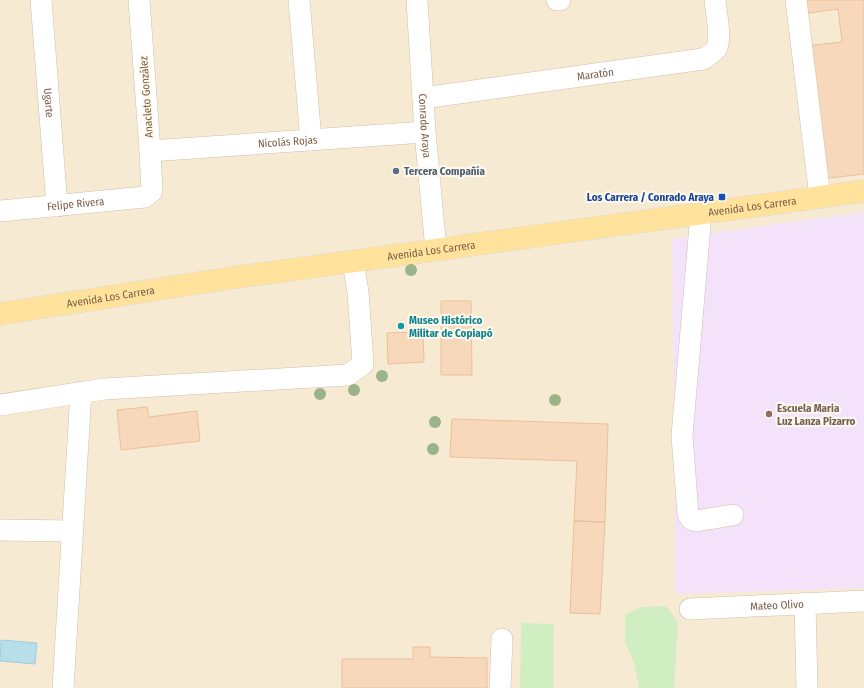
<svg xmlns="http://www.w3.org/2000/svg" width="864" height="688" font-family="'Fira Sans Condensed',sans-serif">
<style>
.residential{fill:#f7ead3}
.education{fill:#f4e2fb}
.green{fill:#d0eec2}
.water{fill:#b8deea;stroke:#9dcddd}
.building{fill:#f7d8bb;stroke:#ebc099}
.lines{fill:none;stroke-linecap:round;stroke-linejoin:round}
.minor-casing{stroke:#d2bfaa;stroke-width:22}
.major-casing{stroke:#dfd8d3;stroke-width:23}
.minor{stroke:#fff;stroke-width:21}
.major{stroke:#ffe39c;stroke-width:22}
.tree{fill:#9ab388}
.service-dot{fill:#5c6f8a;stroke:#fffaee;stroke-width:1.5}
.transit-dot{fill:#1a4fb4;stroke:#fffaee;stroke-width:1.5}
.culture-dot{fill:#0f9aa8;stroke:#fffaee;stroke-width:1.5}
.education-dot{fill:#8d6e63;stroke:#fffaee;stroke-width:1.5}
.labels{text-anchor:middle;stroke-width:4;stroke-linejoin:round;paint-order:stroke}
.street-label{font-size:11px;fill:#7b5e47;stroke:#fffaee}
.service-label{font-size:11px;font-weight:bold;fill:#4e5e75;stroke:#fffaee;text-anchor:start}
.transit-label{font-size:11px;font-weight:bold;fill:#164399;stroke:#fffaee;text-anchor:end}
.culture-label{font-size:11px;font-weight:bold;fill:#0d838f;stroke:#fffaee;text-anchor:start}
.education-label{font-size:11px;font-weight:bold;fill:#785e54;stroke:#fffaee;text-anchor:start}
</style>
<rect width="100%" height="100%" fill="#fef7e6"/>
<path class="residential" d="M0 0H864V688H0Z"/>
<path class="education" d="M864 212V588L676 594 672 239Z"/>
<path class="green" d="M666 606 678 622 674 688H639L634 663 625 642V615L641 607Z
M521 623 554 624 553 688H520Z"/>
<path class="water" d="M1 640 37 643 35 664 0 661Z"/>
<path class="building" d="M799 0H864V174L820 179 804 46 842 42 838 9 801 14Z
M441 301H471L472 375H441Z
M423 332 424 362 388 364 387 333Z
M147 407 149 417 197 411 200 441 121 450 117 410Z
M452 419 608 424 605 522 574 521 577 461 450 457Z
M574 521 605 522 600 614 570 613Z
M413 647H430V657L487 658V688H342V659H413Z"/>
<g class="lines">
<g class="minor-casing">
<g id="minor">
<path id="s1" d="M41 0 57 206"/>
<path d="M299 0 311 140"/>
<path id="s2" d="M417 0 425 132 436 250"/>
<path d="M557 0H560"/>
<path d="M796 0 820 197"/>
<path id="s3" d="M423 98 703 59C708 56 713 53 716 49 722 39 716 12 715 0"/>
<path id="s4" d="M150 151 425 132"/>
<path id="s5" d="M0 211 145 197 152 191 150 151 139 0"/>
<path d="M701 214 682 436 688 514 691 519 696 521 733 515"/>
<path d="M0 405 104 389 348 375 363 364 358 292 353 262"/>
<path d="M0 530 72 531"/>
<path d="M805 603 807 688"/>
<path id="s6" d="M690 609 864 601"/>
<path d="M63 688 81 392"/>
<path d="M500 688 502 639"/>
</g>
</g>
<g class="major-casing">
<g id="major">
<path id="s7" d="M0 314 224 279 864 191"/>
</g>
</g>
<use href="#minor" class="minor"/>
<use href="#major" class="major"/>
</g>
<g class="tree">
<circle cx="411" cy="270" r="6"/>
<circle cx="382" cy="376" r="6"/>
<circle cx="354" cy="390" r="6"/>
<circle cx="320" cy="394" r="6"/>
<circle cx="555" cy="400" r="6"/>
<circle cx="435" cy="422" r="6"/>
<circle cx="433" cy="449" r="6"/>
</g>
<circle class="service-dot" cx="396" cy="171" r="4"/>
<rect class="transit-dot" x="718" y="193" width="8" height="8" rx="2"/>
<circle class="culture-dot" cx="401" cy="326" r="4"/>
<circle class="education-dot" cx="769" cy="414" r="4"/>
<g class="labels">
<g class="street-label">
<text dy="4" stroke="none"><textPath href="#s3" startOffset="174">Maratón</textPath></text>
<text transform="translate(146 97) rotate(-94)" y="4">Anacleto González</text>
<text dy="4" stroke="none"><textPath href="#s1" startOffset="103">Ugarte</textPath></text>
<text dy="4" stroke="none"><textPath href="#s2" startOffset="126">Conrado Araya</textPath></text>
<text dy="4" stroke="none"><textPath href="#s4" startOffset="138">Nicolás Rojas</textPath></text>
<text dy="4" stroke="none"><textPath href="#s5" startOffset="76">Felipe Rivera</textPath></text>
<text dy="4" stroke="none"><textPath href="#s7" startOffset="760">Avenida Los Carrera</textPath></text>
<text dy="4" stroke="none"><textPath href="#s7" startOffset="436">Avenida Los Carrera</textPath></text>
<text dy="4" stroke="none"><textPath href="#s7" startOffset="112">Avenida Los Carrera</textPath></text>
<text dy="4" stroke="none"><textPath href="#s6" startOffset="87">Mateo Olivo</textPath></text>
</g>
<g class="service-label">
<text x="404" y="175">Tercera Compañía</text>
</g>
<g class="transit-label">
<text x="714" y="201">Los Carrera / Conrado Araya</text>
</g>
<g class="culture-label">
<text x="409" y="324">Museo Histórico<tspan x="409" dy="13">Militar de Copiapó</tspan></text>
</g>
<g class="education-label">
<text x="777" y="412">Escuela Maria<tspan x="777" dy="13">Luz Lanza Pizarro</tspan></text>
</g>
</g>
</svg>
